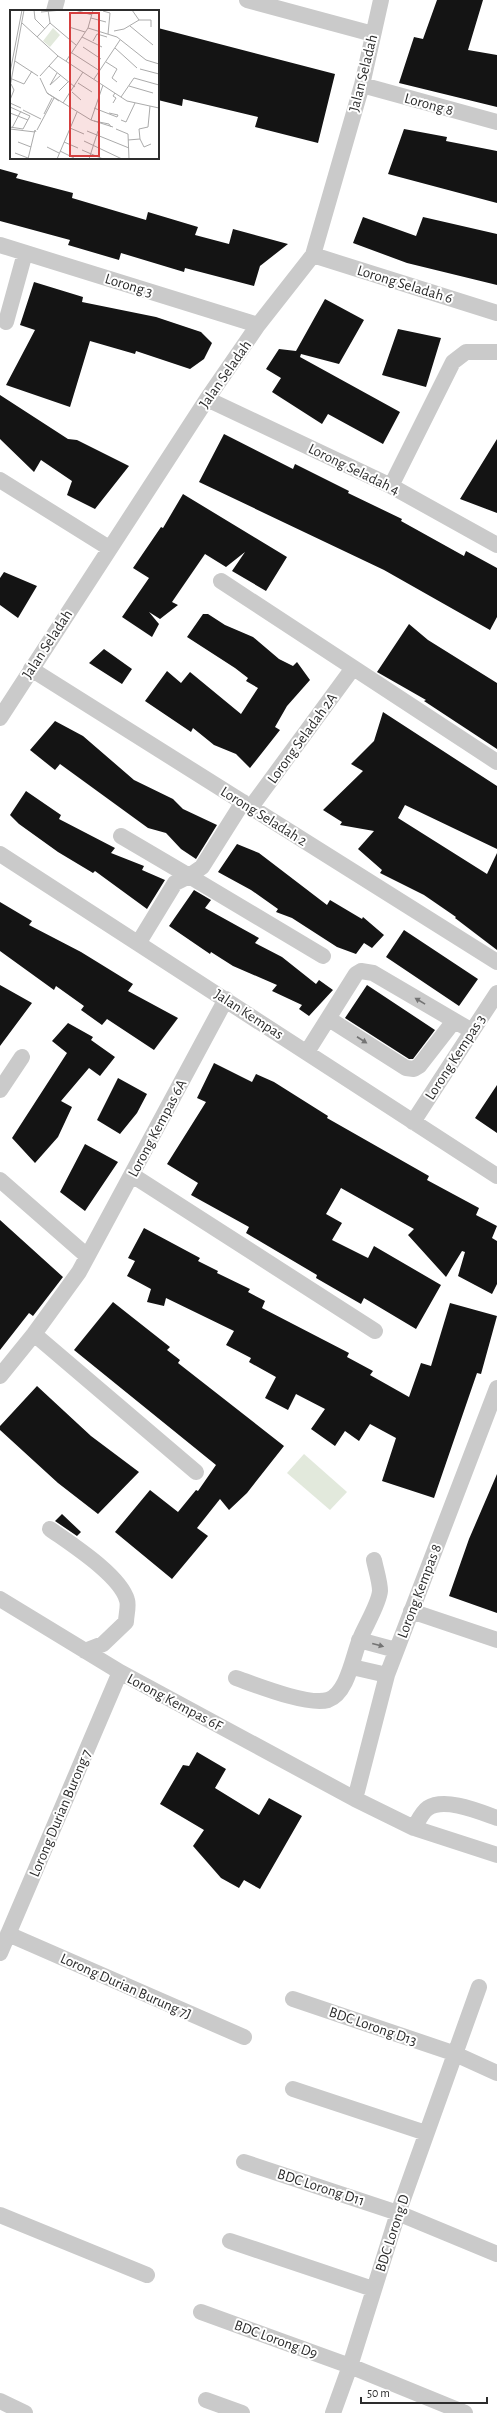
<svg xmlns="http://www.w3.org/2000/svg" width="497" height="2413" font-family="'Alegreya Sans',sans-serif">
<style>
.green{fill:#e2e9dc}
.building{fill:#141414}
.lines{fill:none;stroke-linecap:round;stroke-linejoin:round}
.minor{stroke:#cacaca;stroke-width:16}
.oneway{fill:#747474}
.labels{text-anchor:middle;stroke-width:4;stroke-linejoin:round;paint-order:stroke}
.street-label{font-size:15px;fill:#2d2d2d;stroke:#fff}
.inset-road{fill:none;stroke:#ababab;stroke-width:1}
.view{fill:#d53f3f;fill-opacity:0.15;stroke:#d53f3f;stroke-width:2}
.inset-edge{fill:none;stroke:#2d2d2d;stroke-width:2}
</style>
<rect width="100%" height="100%" fill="#fff"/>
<path class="green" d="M304 1454 347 1492 330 1510 287 1473Z"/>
<path class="building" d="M437 0H483L468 50 497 55V107L399 83 414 37 423 39Z
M158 28 335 74 318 143 255 127 258 117 183 99 182 106 158 100Z
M404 129 447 137 446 141 497 151V203L388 174Z
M0 169 18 174 16 178 73 193 72 198 146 220 148 212 198 227 195 235 229 244 233 229 288 244 260 266 254 286 185 268 184 272 121 253 119 260 68 245 70 240 0 221Z
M363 217 416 236 423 217 497 234V285L407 263 353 243Z
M34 282 83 297 82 302 156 317 201 332 212 343 204 359 190 369 136 351 135 354 90 341 70 407 6 385 35 330 20 325Z
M325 299 364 320 339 364 301 354 300 357 400 412 383 444 328 414 322 424 272 392 281 378 266 369 279 349 296 351Z
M398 329 441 338 426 387 382 375Z
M0 395 68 439 77 440 129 466 95 509 67 495 72 481 41 460 34 472 0 439Z
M224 434 293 469 295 464 349 491 348 493 402 519 401 521 464 556 466 551 497 568V617L490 630 384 570 199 482Z
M497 439V513L460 499Z
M183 494 287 557 266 591 232 571 245 552 226 567 205 554 172 602 178 605 160 619 149 612 159 624 152 637 122 617 149 578 133 568 161 527 163 528Z
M4 572 37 586 18 618 0 605V578Z
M203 614H208L225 625 253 637 279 659 293 666 297 662 310 680 287 706 275 727 280 730 250 768 236 754 214 745 193 728 191 732 145 701 167 671 181 683 190 672 241 714 258 688 246 681 248 678 235 668 187 637Z
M409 624 428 640 497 683V749L424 701 426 700 377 672Z
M104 649 132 669 122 684 89 663Z
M383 712 497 786V849L405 805 398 818 487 874 497 853V950L455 918 456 917 424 895 380 873 382 870 358 849 374 831 340 825 342 822 323 810 363 771 351 764 374 741Z
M55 721 83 736 134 780 173 799 183 809 217 825 196 859 181 849 166 833 148 828 60 764 55 770 30 750Z
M26 791 61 815 59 819 115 848 111 853 144 866 142 870 165 880 147 909 95 871 93 873 58 852 19 824 10 815Z
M237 844 259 853 327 905 330 900 362 919 363 917 384 935 372 948 364 943 356 954 337 947 292 918 276 912 278 909 251 890 218 872Z
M194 890 211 900 205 908 259 938 255 943 282 957 316 984 319 980 333 990 309 1016 299 1009 302 1005 272 991 277 985 233 966 211 952 210 954 169 926Z
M0 902 32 921 29 925 81 952 133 984 128 991 178 1018 154 1050 107 1019 102 1025 81 1010 84 1006 56 986 54 990 0 951Z
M404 930 478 979 459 1006 386 957Z
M0 985 32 1003 0 1046Z
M367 985 435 1030 413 1059H409L345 1018Z
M68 1023 93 1037 91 1040 115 1057 100 1076 89 1068 61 1101 72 1107 58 1137 35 1163 12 1138 67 1053 52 1041Z
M214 1063 252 1082 256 1074 274 1082 328 1116 327 1118 429 1176 427 1180 479 1208 476 1215 497 1226 492 1238 497 1241V1284L492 1294 458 1276 465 1252 462 1251 446 1277 408 1235 414 1229 341 1188 326 1214 342 1223 332 1240 368 1258 374 1246 441 1285 416 1329 364 1298 361 1304 316 1278 317 1275 246 1233 249 1227 191 1195 198 1183 167 1164 206 1102 197 1098Z
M118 1078 147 1094 137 1113 120 1134 97 1120Z
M497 1085V1133L475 1118Z
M85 1144 118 1162 85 1211 60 1192Z
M0 1220 63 1277 33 1316 29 1313 0 1350Z
M144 1228 200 1258 198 1261 218 1271 217 1273 250 1289 248 1292 265 1301 262 1308 349 1353 347 1357 373 1371 370 1375 409 1397 421 1363 431 1366 450 1303 497 1316 481 1374 477 1373 434 1498 382 1481 396 1438 370 1424 359 1441 345 1431 335 1446 311 1429 325 1409 296 1394 288 1410 265 1398 276 1377 249 1362 251 1358 226 1345 234 1331 166 1298 164 1306 147 1302 151 1289 127 1276 135 1261 128 1258Z
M113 1302 170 1347 167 1350 180 1360 178 1363 284 1446 247 1493 229 1510 220 1499 197 1528 208 1536 172 1579 115 1532 150 1490 178 1512 196 1490 198 1491 216 1465 74 1350Z
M37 1386 91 1436 139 1472 98 1514 58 1483 0 1430V1426Z
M497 1474V1613L449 1596 469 1539Z
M62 1514 81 1532 77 1536 55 1521Z
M197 1752 226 1769 215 1788 259 1815 269 1798 302 1816 260 1889 244 1880 239 1888 221 1878 193 1846 204 1830 160 1804 183 1765 189 1766Z"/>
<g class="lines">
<path class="minor" d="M247 0 373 34
M54 11 57 0
M362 85 497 122
M0 245 258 325
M313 255 497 313
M6 322 25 253
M207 399 391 486 497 545
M0 480 109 548
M391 486 453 362 466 352H497
M221 581 497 762
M31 669 497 962
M0 718 207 399 258 325 313 255 362 85 381 0
M251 807 353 668
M121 836 189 876 202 867 243 802
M0 854 497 1176
M139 942 175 883 189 876 323 956
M329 1019 406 1068 414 1069 419 1066 454 1021
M307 1052 356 974 361 971 373 973 472 1031
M0 1090 22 1057
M413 1122 497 993
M132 1175 375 1331
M0 1180 87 1256
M34 1334 196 1472
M0 1376 34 1334 79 1272 226 999
M50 1529C71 1544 120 1575 127 1600 129 1606 126 1615 126 1622L103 1644 85 1651
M0 1599 120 1672 355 1799 414 1828 497 1855
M411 1611 497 1640
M359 1640 396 1650
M352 1667 387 1675
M236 1678C256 1685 308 1706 328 1700 348 1693 353 1655 360 1639 365 1626 379 1604 380 1591 380 1582 376 1570 374 1560
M355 1799 387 1675 497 1388
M414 1828C418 1821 422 1812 428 1808 445 1797 480 1812 497 1818
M8 1934 244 2037
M0 1953 120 1672
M293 1999 453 2053 497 2073
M293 2089 426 2133
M244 2162 398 2213 497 2254
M0 2215 147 2275
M230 2241 373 2289
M201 2312 350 2366 465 2413
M206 2400 242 2413
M0 2401 25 2413
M333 2413 350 2366 398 2213 479 1987"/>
</g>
<defs><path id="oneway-solid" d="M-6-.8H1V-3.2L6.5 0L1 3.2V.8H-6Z"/></defs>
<g class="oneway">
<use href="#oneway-solid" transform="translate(420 1001) rotate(-149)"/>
<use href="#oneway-solid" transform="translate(362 1040) rotate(33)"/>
<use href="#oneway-solid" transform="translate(378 1645) rotate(15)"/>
</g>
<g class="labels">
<g class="street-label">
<text transform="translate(363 73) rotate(-76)" y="5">Jalan Seladah</text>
<text transform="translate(429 104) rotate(15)" y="5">Lorong 8</text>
<text transform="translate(405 284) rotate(17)" y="5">Lorong Seladah 6</text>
<text transform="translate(129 285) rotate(17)" y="5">Lorong 3</text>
<text transform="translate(225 374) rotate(-55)" y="5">Jalan Seladah</text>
<text transform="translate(354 469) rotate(26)" y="5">Lorong Seladah 4</text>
<text transform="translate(47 644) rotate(-57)" y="5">Jalan Seladah</text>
<text transform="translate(302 738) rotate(-54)" y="5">Lorong Seladah 2A</text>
<text transform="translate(264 816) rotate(32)" y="5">Lorong Seladah 2</text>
<text transform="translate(249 1014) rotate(33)" y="5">Jalan Kempas</text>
<text transform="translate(455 1057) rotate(-57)" y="5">Lorong Kempas 3</text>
<text transform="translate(157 1128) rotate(-62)" y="5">Lorong Kempas 6A</text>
<text transform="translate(419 1591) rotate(-69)" y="5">Lorong Kempas 8</text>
<text transform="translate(175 1702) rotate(28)" y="5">Lorong Kempas 6F</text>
<text transform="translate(60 1813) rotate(-67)" y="5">Lorong Durian Burong 7</text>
<text transform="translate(126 1986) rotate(24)" y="5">Lorong Durian Burung 7J</text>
<text transform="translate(373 2026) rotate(19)" y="5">BDC Lorong D13</text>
<text transform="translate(321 2187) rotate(18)" y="5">BDC Lorong D11</text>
<text transform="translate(392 2233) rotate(-72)" y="5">BDC Lorong D</text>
<text transform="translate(276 2339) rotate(20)" y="5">BDC Lorong D9</text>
</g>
</g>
<g transform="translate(10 10)">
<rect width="149" height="149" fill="#fff"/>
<path d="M43 18 50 25 40 37 33 31Z" fill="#e2e9dc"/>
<path class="inset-road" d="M24 0 25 9 35 19M38 0 40 13 66 35M65 0 82 5M122 0 129 10M93 1 100 3 98 24M31 2 52 0M81 8 96 12M12 13 48 46 117 91 149 98M120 16 143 35M59 17 75 22M78 18 107 27 136 50 149 54M104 21 114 19 129 10H141V17M27 27 40 13M72 27 92 37M83 31 87 24 97 27M73 37 91 49M105 38 127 58M62 43 90 61M5 51 28 66M56 51 78 18 83 0M96 52 107 59 102 68 107 72M39 56 65 77M130 59 149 64M0 63 12 0M47 63 40 75 51 65M30 66 48 46M30 68 37 83 49 91M2 69 14 74 22 61M84 69 110 30M68 73 82 82M119 76 143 83M0 77 14 0M49 81 58 72M62 82 71 90M37 83 81 110 103 117M111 87 124 68 149 75M0 90 4 80 1 74M0 93 11 98M53 93 73 62M103 93 106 88 103 86 105 83M0 97 20 106 13 119 0 117M84 98 107 107 108 105 99 103M13 100 31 109M0 103 18 110M34 104 42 88M81 110 93 75M111 110 116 112 125 93M84 111 99 114 101 117M2 118 11 101M60 118 74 124M0 119 25 122M106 119 118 124 119 149M27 120 44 88M77 121 119 138M130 129 134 137 141 134M118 130 130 129 129 119 138 117 140 96M74 131 112 149M8 132 21 137M54 132 68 138M37 137 49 143M72 140 93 149M50 141 64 148M5 143 18 148M18 149 25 120 26 122M47 149 67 102M79 149 88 121"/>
<path class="view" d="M60 3H89V146H60Z"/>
<rect width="149" height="149" class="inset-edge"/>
</g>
<path d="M361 2397v6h126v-6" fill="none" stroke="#2d2d2d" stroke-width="2"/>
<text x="367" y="2397" font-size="12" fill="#2d2d2d" stroke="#ffffff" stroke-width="3" paint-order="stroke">50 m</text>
</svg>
